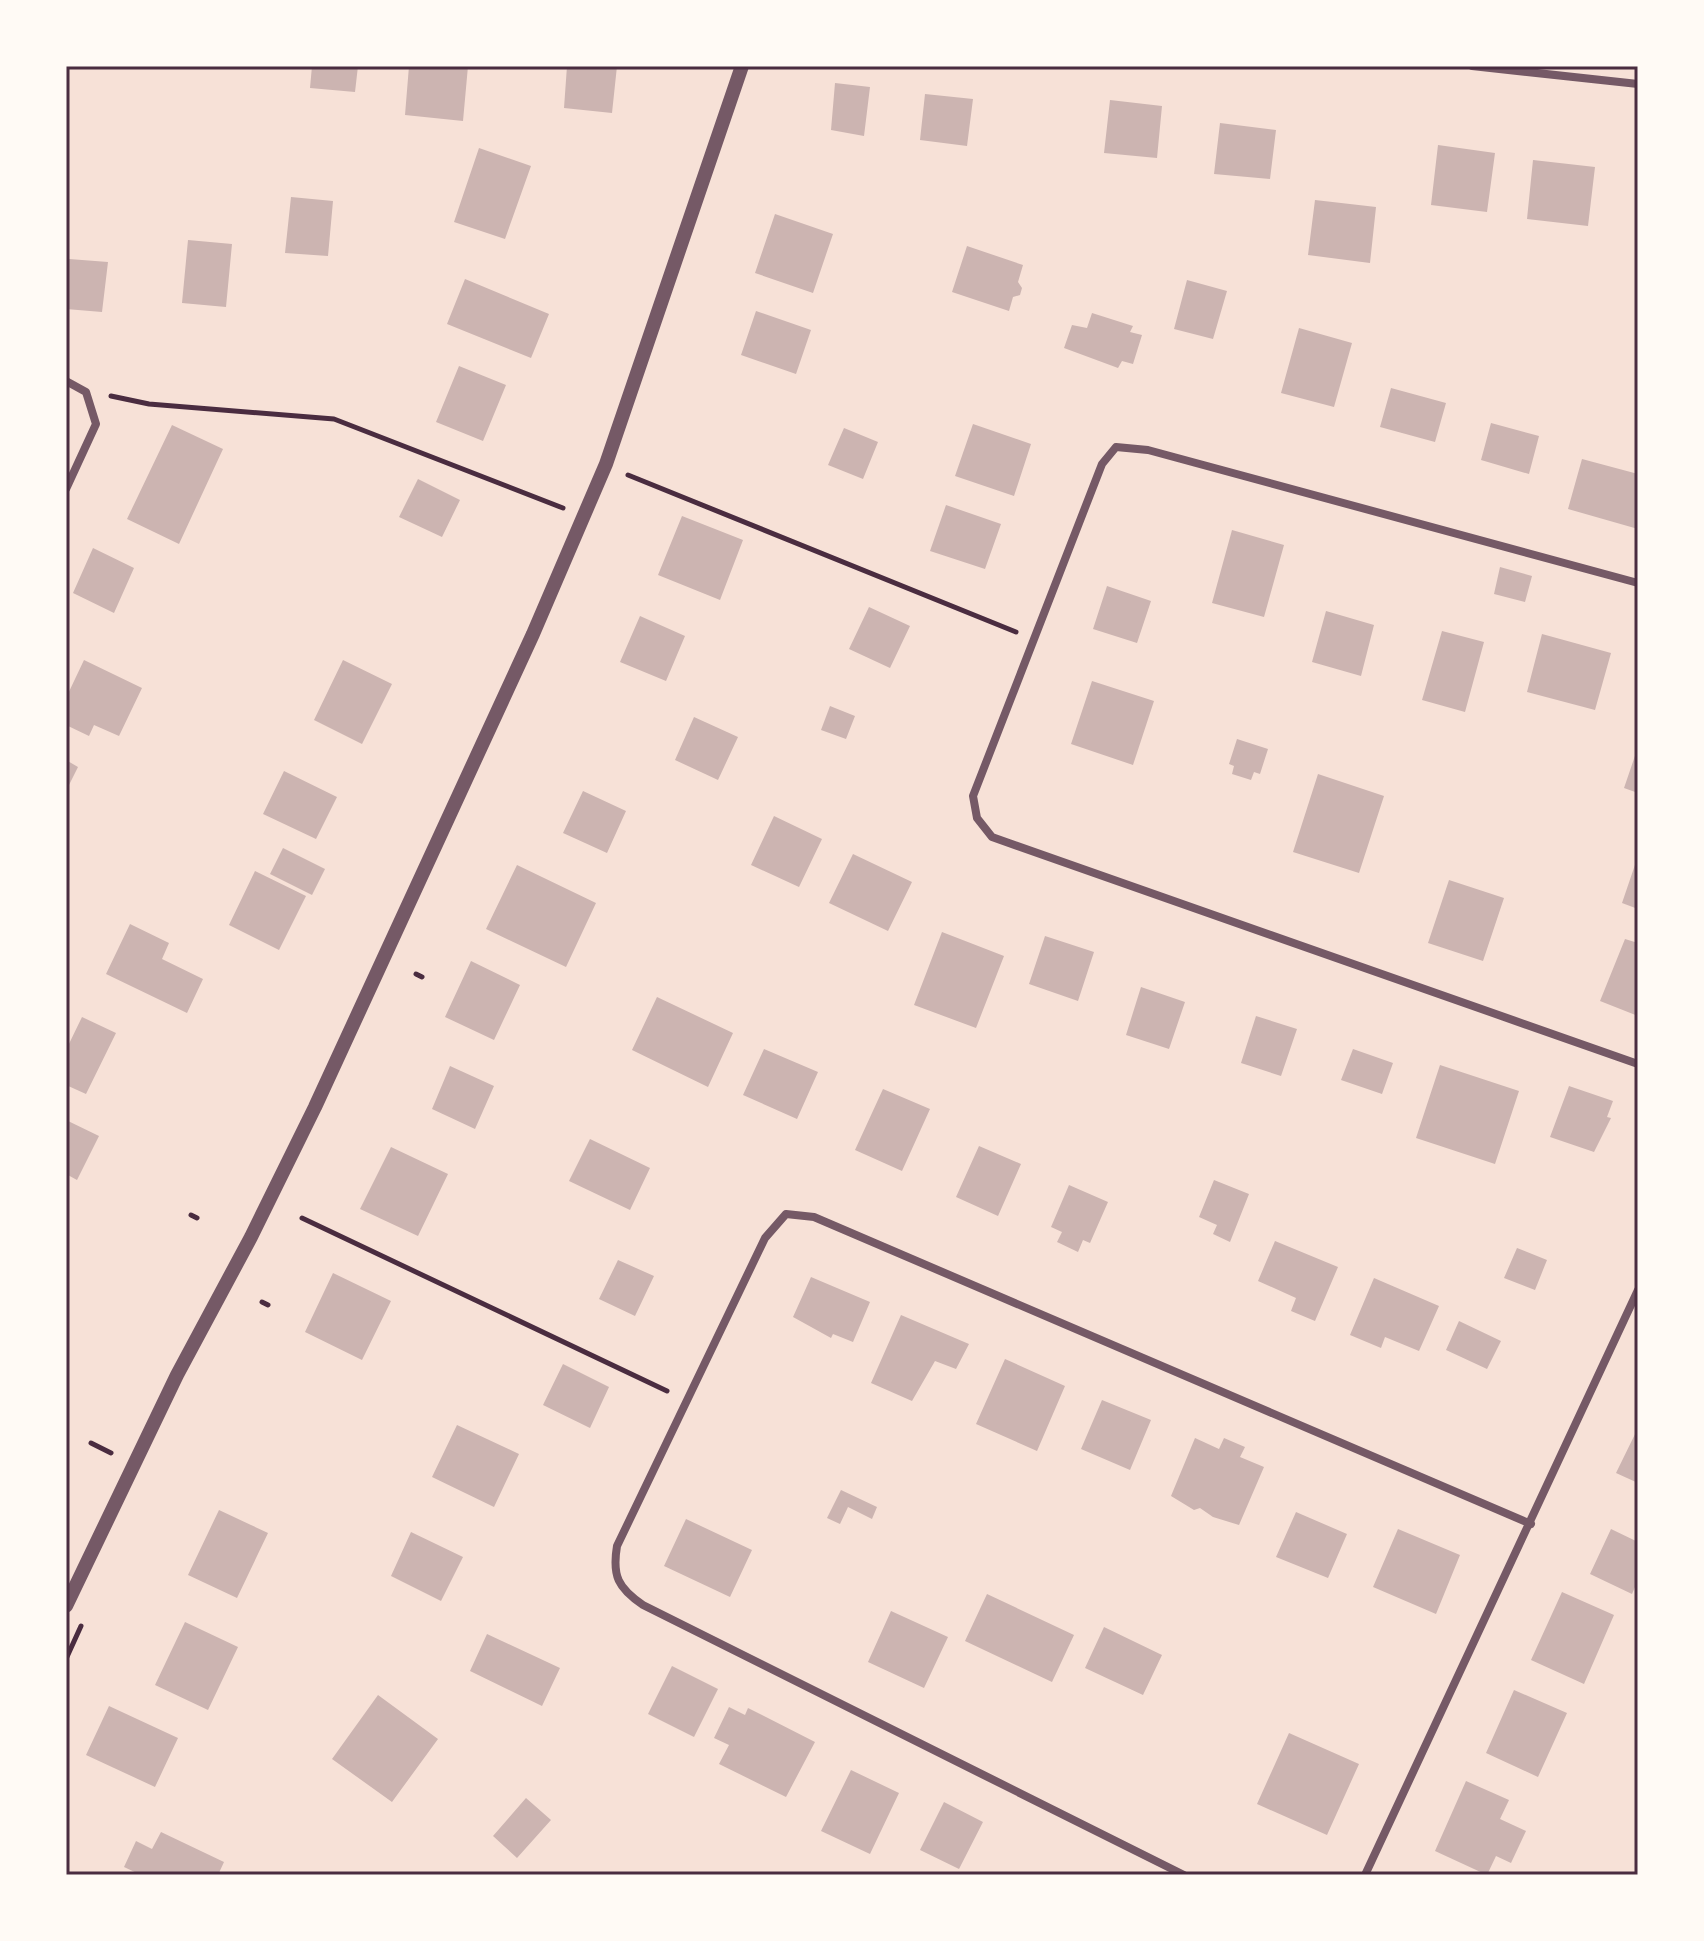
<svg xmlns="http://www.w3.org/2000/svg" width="1704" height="1941" font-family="Lato,sans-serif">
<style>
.building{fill:#ccb4b1}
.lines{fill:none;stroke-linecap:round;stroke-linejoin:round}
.path{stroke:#4a2c40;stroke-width:5}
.minor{stroke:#755966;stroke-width:8}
.tertiary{stroke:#755966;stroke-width:14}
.neatline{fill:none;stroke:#4a2c40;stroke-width:3}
</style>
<rect width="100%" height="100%" fill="#f7e1d7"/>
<path class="building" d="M312 66H358L355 92 310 88Z
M409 66H468L463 121 405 115Z
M567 66H617L612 113 564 108Z
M835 83 870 87 864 136 831 130Z
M925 94 973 99 967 146 920 140Z
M1110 100 1162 106 1157 158 1104 153Z
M1220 123 1276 130 1270 179 1214 174Z
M1438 145 1495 153 1487 212 1431 205Z
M479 148 531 166 505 239 454 222Z
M1533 160 1595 167 1588 226 1527 219Z
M291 197 333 201 328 256 285 253Z
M1315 200 1376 207 1370 263 1308 255Z
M775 214 833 234 813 293 755 273Z
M188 240 232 244 226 307 182 303Z
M967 246 1023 265 1018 282 1022 288 1020 295 1013 297 1009 311 952 292Z
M69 259 108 262 102 312 66 309Z
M465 279 549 314 531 358 447 324Z
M1187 280 1227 291 1213 339 1174 329Z
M756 311 811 330 796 374 741 355Z
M1092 313 1133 326 1130 332 1142 335 1133 364 1122 361 1118 368 1064 348 1072 325 1087 328Z
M1299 328 1352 343 1334 407 1281 393Z
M459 366 506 385 483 441 436 422Z
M1391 388 1446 403 1435 442 1380 427Z
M1491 423 1539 436 1529 474 1481 460Z
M973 424 1031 444 1014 496 955 476Z
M172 425 223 449 179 544 127 519Z
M844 428 878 442 863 479 828 465Z
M1582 459 1638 474V529L1568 509Z
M418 479 460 500 442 537 399 517Z
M946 505 1001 524 985 569 930 551Z
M682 516 743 540 720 600 658 575Z
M1232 530 1284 545 1264 617 1212 603Z
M93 548 134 568 114 613 73 593Z
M1500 567 1532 576 1525 602 1494 594Z
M1107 586 1151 601 1137 643 1093 629Z
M869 607 910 626 890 668 849 649Z
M1326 611 1374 625 1361 676 1312 662Z
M640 616 685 636 666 681 620 662Z
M1442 631 1484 642 1465 712 1422 700Z
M1542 634 1611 653 1595 710 1527 692Z
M84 660 142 688 119 736 94 725 89 736 66 725V698Z
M343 660 392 684 362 744 314 720Z
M1092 681 1154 701 1133 765 1071 744Z
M830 706 855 716 846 739 821 730Z
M694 717 738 737 718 780 675 760Z
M1237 739 1268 749 1260 774 1254 772 1251 780 1232 774 1234 766 1229 764Z
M1638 747V793L1624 788Z
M66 760 78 767 66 791Z
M284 771 337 797 316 839 263 814Z
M1318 774 1384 796 1359 873 1293 852Z
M583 791 626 811 607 853 563 833Z
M774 816 822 839 799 887 751 865Z
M283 848 325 869 312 895 270 874Z
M853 854 912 882 888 931 829 903Z
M1638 856V909L1622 903Z
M517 865 596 903 566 967 486 929Z
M255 871 306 896 279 950 229 925Z
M1449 880 1504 898 1483 961 1428 943Z
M130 924 169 943 162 959 203 979 187 1013 106 974Z
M942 932 1004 956 976 1028 914 1005Z
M1045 936 1094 952 1078 1001 1029 984Z
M1625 939 1638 943V1016L1600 1001Z
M471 961 520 985 494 1040 445 1017Z
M1141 987 1185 1002 1169 1049 1126 1035Z
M657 997 733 1033 708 1087 632 1050Z
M1256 1016 1297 1029 1281 1076 1241 1063Z
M82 1017 116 1033 86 1094 66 1085V1050Z
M764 1049 818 1072 797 1119 743 1095Z
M1353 1049 1393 1063 1382 1094 1341 1080Z
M1440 1065 1519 1091 1495 1164 1416 1138Z
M450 1066 494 1086 475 1129 432 1109Z
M1569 1086 1613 1101 1607 1117 1611 1118 1594 1152 1550 1137Z
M883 1089 930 1109 902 1171 855 1150Z
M66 1120 99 1136 77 1180 66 1174Z
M590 1139 650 1168 630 1210 569 1181Z
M979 1146 1021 1164 998 1216 956 1197Z
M391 1147 448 1174 418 1236 360 1209Z
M1214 1180 1249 1194 1230 1242 1213 1234 1217 1225 1199 1217Z
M1069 1185 1108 1202 1090 1243 1083 1240 1078 1252 1057 1242 1062 1232 1051 1227Z
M1275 1241 1338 1267 1315 1321 1291 1311 1296 1298 1258 1281Z
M1517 1248 1547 1260 1535 1290 1504 1278Z
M618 1260 654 1276 635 1316 599 1299Z
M333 1273 391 1301 362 1360 305 1332Z
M811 1277 870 1302 853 1342 833 1334 831 1338 793 1317Z
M1374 1278 1439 1306 1419 1351 1385 1337 1381 1348 1350 1335Z
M901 1315 969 1344 956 1369 935 1361 912 1401 871 1383Z
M1459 1321 1501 1341 1487 1369 1446 1350Z
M1005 1359 1065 1386 1037 1451 976 1424Z
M563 1364 609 1387 590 1428 543 1405Z
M1102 1400 1151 1420 1130 1470 1081 1449Z
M457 1425 519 1454 494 1507 432 1477Z
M1638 1428V1483L1616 1473Z
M1195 1438 1219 1449 1224 1438 1245 1447 1240 1457 1264 1467 1239 1525 1213 1517 1200 1508 1194 1510 1171 1496Z
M841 1490 877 1507 872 1519 848 1507 840 1524 827 1518Z
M219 1510 268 1533 237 1598 188 1575Z
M1296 1512 1347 1534 1328 1578 1276 1557Z
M686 1519 752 1550 730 1597 664 1566Z
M1398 1529 1460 1555 1436 1614 1373 1587Z
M1611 1529 1638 1542V1580L1632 1594 1590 1574Z
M411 1532 463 1557 441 1601 391 1576Z
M1562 1592 1614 1615 1584 1684 1531 1660Z
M987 1594 1074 1635 1052 1682 965 1641Z
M891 1611 948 1637 924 1688 868 1662Z
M185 1622 238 1647 208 1710 155 1685Z
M1104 1627 1162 1655 1143 1695 1085 1668Z
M487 1634 560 1668 542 1706 470 1671Z
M672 1666 718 1689 694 1737 648 1714Z
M1514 1690 1567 1713 1538 1777 1486 1753Z
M378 1695 438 1739 392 1802 332 1759Z
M109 1706 178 1738 155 1787 86 1755Z
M729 1707 745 1715 748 1708 815 1742 786 1797 719 1764 729 1745 714 1738Z
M1289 1733 1359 1764 1327 1835 1257 1804Z
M851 1770 899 1793 870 1854 821 1831Z
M1466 1781 1509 1800 1500 1819 1526 1831 1511 1863 1496 1856 1487 1875 1435 1851Z
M526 1798 551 1820 517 1858 493 1836Z
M944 1802 983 1822 959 1869 920 1850Z
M161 1832 224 1862 218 1875H141L124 1867 136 1841 152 1849Z"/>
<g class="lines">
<path class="path" d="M111 396 149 404 334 419 563 508
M628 475 1016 632
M416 974 422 977
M191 1215 197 1218
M302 1218 667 1391
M262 1302 268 1305
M91 1443 111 1453
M66 1659 81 1626"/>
<path class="minor" d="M1472 66 1638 84
M66 381 86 392 96 424 66 489
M1638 583 1148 450 1116 447 1102 464 973 796 977 818 992 837 1638 1064
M1184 1875 643 1605C618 1588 612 1576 617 1546L765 1238 786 1214 814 1217 1531 1524
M1365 1875 1638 1290"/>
<path class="tertiary" d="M66 1606 177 1375 251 1237 315 1107 533 634 606 464 742 66"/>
</g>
<rect width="1704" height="1941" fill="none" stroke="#fffaf5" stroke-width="136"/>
<rect x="68" y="68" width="1568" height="1805" class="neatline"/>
</svg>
